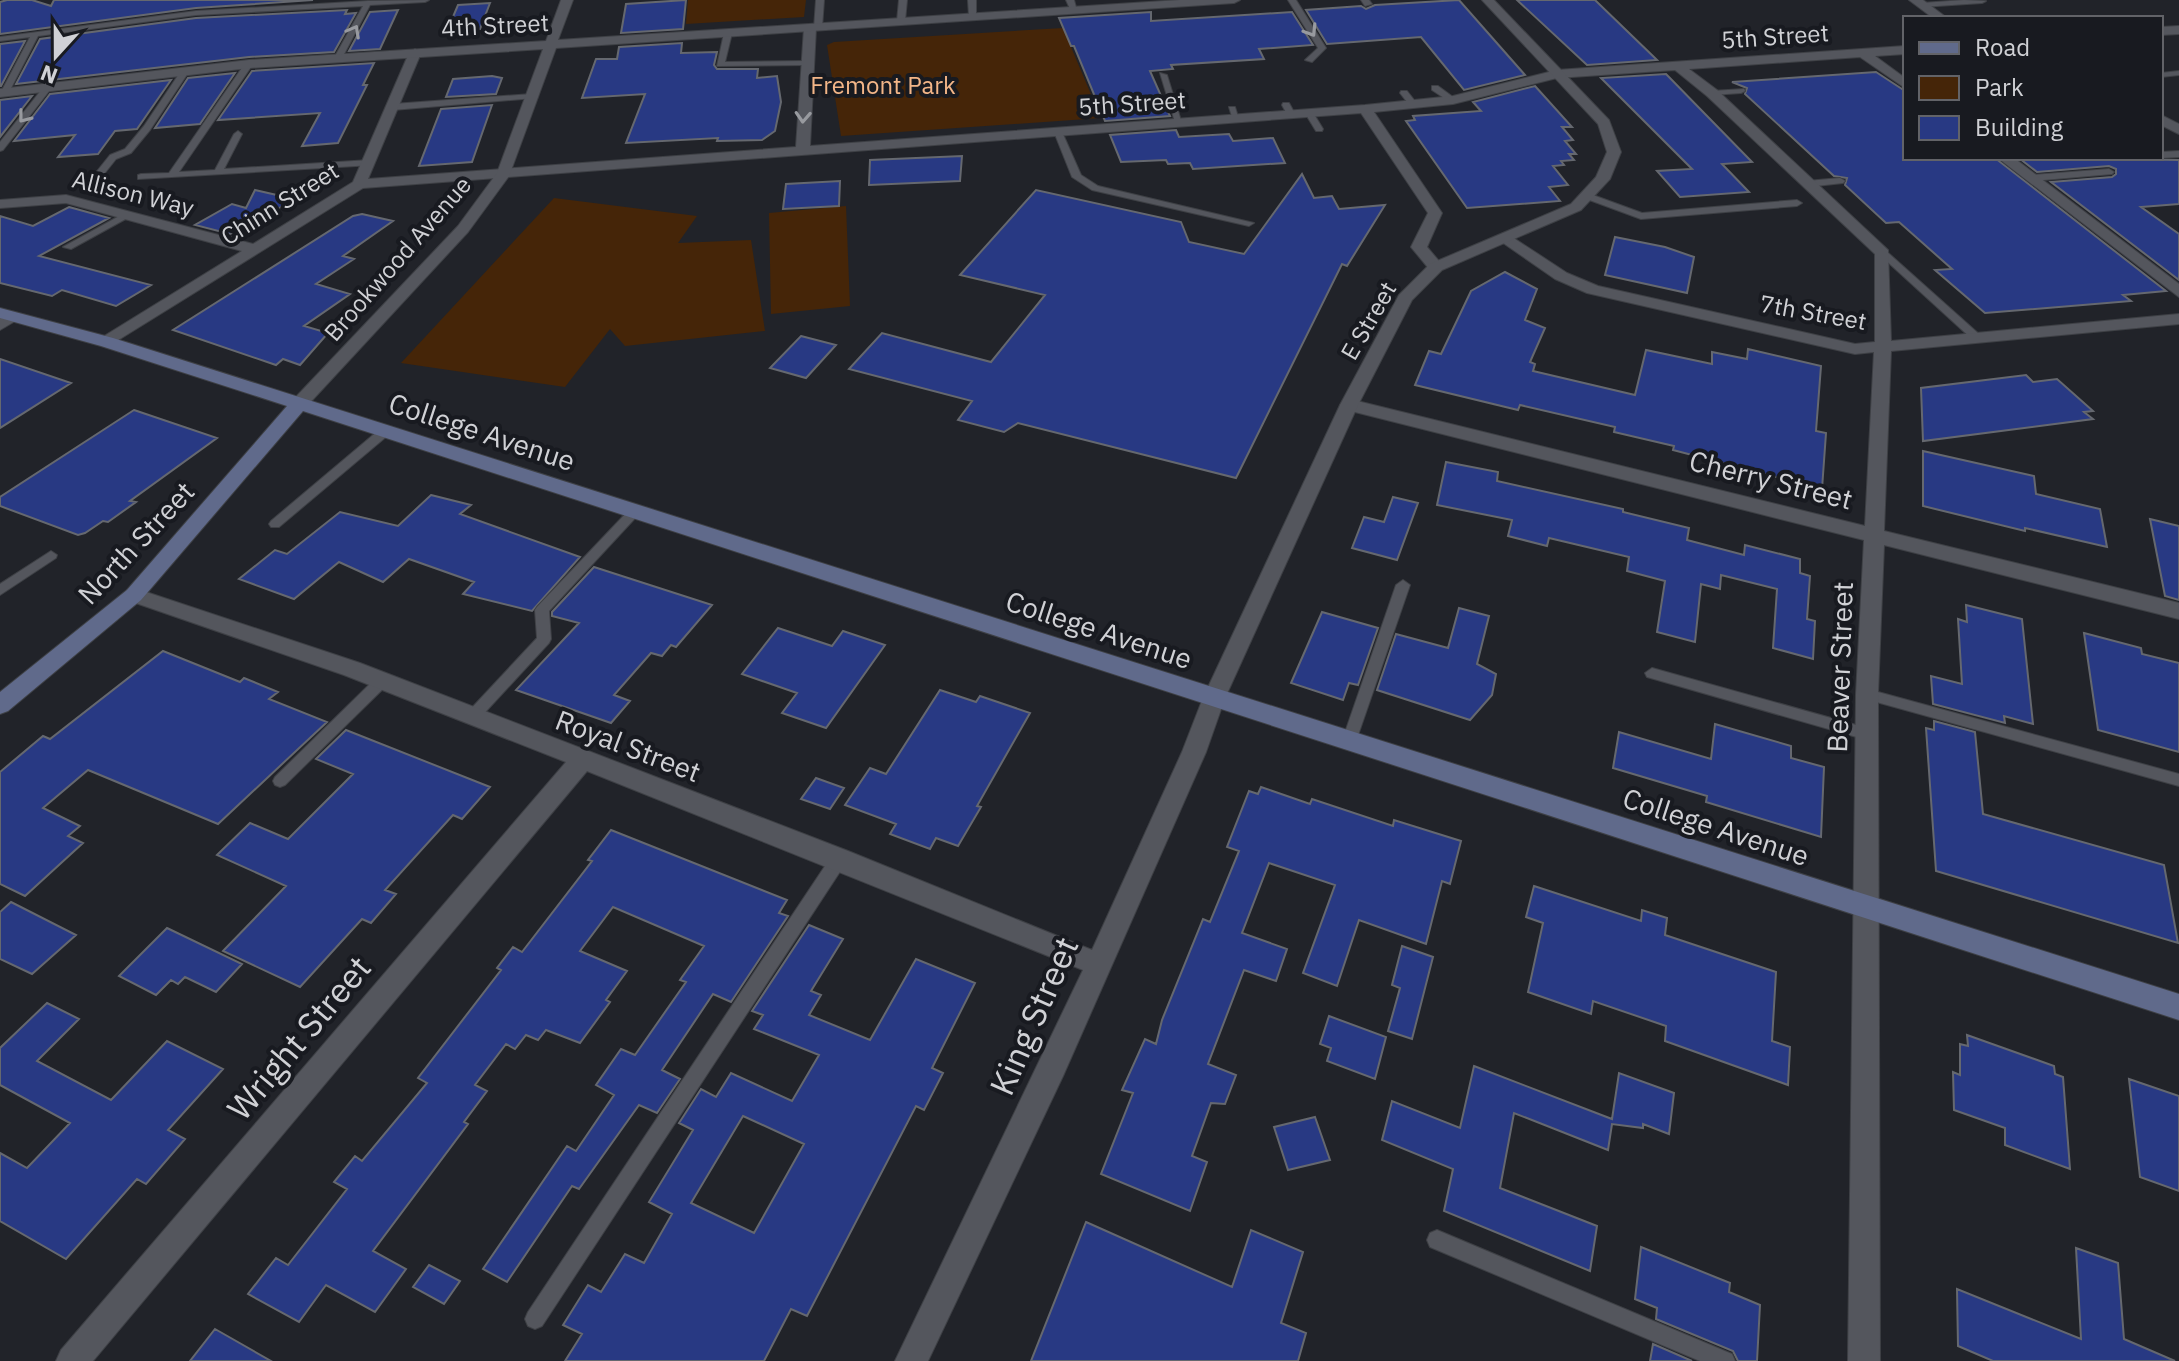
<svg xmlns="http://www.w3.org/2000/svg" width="2179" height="1361" font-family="'IBM Plex Sans',sans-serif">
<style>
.green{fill:#452508}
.building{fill:#283983;stroke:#65686f;stroke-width:2;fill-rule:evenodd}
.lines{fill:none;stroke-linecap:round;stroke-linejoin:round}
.service-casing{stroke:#3e4045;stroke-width:2}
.minor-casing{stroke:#3e4045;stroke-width:2}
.tertiary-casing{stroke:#3e4045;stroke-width:2}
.secondary-casing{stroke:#3e4045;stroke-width:2}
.service{fill:#54565d;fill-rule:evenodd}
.minor{fill:#54565d;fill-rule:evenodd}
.tertiary{fill:#54565d;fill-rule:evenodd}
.secondary{fill:#606a8b;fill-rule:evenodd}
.oneway{stroke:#989a9f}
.labels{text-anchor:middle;stroke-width:8;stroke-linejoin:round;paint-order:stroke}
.far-street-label{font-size:24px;fill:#d0d1d5;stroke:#181a20}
.far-park-label{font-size:24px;fill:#f3b688;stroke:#181a20}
.street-label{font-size:28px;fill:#d0d1d5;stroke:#181a20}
.near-street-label{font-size:34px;fill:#d0d1d5;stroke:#181a20}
</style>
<rect width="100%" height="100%" fill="#212329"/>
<path class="green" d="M688 0H806L804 17 686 24Z
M1063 28 1101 118 841 136 827 45 834 42Z
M554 198 697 216 678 243 751 240 765 331 625 346 610 329 565 387 401 363Z
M846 206 850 306 771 314 769 213Z"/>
<path class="building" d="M7 0H32L51 6 54 0H313L196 8 0 34V2Z
M686 0 683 29 621 33 626 4Z
M1459 0 1525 75 1464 90 1421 37 1327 44 1306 10 1361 6 1366 9 1375 5Z
M1517 0H1595L1657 60 1587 65Z
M490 3 480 29 447 31 458 5Z
M347 10 345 14 356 13 334 52 249 57 16 84 40 39 196 18Z
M398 10 380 49 349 51 370 12Z
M1151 12V21L1292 12 1313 45 1259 49 1264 59 1171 65 1173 69 1150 71 1170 116 1105 121 1074 46H1071L1059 18Z
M25 41 1 86H0V44Z
M682 43 681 53 717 52 714 65 717 69H758L757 78 777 76 781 102 775 131 762 140 717 141 718 138 626 143 645 94 582 98 596 59H617L619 47Z
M374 63 363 85H367L338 143 302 146 320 113 218 120 252 71Z
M1876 72 1905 91V158H1995L2166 291 2123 295 2131 301 1985 313 1935 270 1952 269 1899 222 1886 223 1845 185 1847 178 1834 176 1745 94 1747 88 1732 82Z
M235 73 200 124 155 128 188 78Z
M1666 74 1752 162 1722 164 1749 192 1680 197 1657 171 1692 169 1601 78Z
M492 76 502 78 496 94 446 97 453 79Z
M171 80 137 129 115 131 98 154 58 157 75 135 14 141 50 94Z
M1535 86 1572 127H1562L1573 140 1565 141 1576 154H1569L1574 160 1561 161 1564 165 1553 166 1568 185 1549 187 1560 201 1467 208 1406 121 1415 120 1413 116 1481 111 1473 102Z
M32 96 0 137V100Z
M492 105 472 162 419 166 441 109Z
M1176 130 1179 137 1229 134 1233 141 1273 138 1285 163 1193 169 1190 163 1168 164 1166 160 1121 162 1110 135Z
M962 156 960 181 869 185 870 160Z
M2019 158 2179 160V204L2141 207 2179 234V280L2051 182 2112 177 2116 174V169L2109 166 2037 172Z
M1302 174 1314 198 1332 196 1339 209 1385 205 1347 266 1342 264 1236 478 1018 423 1004 432 958 420 972 401 849 369 882 333 991 362 1045 295 960 275 1036 190 1181 222 1189 242 1244 254Z
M840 181 839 206 783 209 786 184Z
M255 190 294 199 233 236 234 232 230 234 195 225 232 204 246 208Z
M69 207 109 218 39 256 151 285 116 306 62 290 52 296 0 283V216L33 226Z
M362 214 393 221 343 256 354 259 316 284 350 294 304 326 328 333 300 365 283 359 276 365 173 330 353 216Z
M1615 237 1665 247 1694 257 1687 293 1605 275Z
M1505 272 1537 289 1525 320 1545 328 1530 362 1535 364 1533 371 1635 395 1646 350 1712 364V352L1747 359 1748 349 1821 366 1816 431 1826 433 1822 489 1673 450 1674 446 1614 432 1615 427 1520 405 1518 410 1415 385 1429 351 1441 354 1471 291Z
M801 336 836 345 806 378 770 368Z
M0 359 71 383 0 428Z
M2026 375 2033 382 2057 379 2093 411 2084 412 2093 419 1923 441 1921 388Z
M134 410 217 438 130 501 136 502 108 522 103 521 85 533 78 535 0 506V497Z
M1923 451 2034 476 2036 494 2100 509 2107 547 2025 528V531L1923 506Z
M1446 462 1498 472 1497 481 1623 509V512L1689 528 1687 540 1744 555 1745 545 1800 559V573L1810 576 1807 619 1815 621 1813 659 1773 648 1777 589 1721 575 1720 589 1701 584 1695 642 1657 632 1665 581 1627 571 1629 557 1549 538 1547 546 1508 536 1512 520 1437 505Z
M431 495 471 505 460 514 580 557 532 611 463 594 474 582 409 559 383 582 339 562 294 599 239 579 275 550 287 554 340 512 398 526Z
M1393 497 1418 503 1397 560 1352 548 1364 517 1384 522Z
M2150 519 2179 526V600L2165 596Z
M594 567 712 605 676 647 671 645 662 656 651 653 614 695 630 701 611 723 516 690 579 623 552 616V612Z
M1966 605 2022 619 2033 724 2004 716 2005 723 1933 704 1931 676 1962 684 1958 619 1967 622Z
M1459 608 1489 616 1477 664 1496 674 1492 695 1470 720 1377 690 1396 634 1448 648Z
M1322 612 1378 628 1358 685 1349 683 1343 700 1291 683Z
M778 628 832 646 843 631 885 645 826 728 782 713 797 693 742 674Z
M2084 633 2141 648 2142 654 2179 663V752L2098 730Z
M163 651 240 682 244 678 278 692 269 699 327 722 218 824 88 770 43 808 80 826 68 836 83 843 25 896 0 884V772L43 736 50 739Z
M940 690 976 702 980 696 1030 713 977 806 981 807 958 846 936 838 930 849 890 834 896 824 845 805 870 768 886 774Z
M1934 721 1975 732 1983 814 2164 865 2178 943 1936 871 1926 728 1934 730Z
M1715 724 1791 746V758L1824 767 1821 837 1706 802 1707 796 1613 768 1619 732 1711 759Z
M346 730 490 787 462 819 453 815 385 890 396 894 371 923 362 919 300 987 223 951 286 886 217 855 250 823 288 839 353 774 316 759Z
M816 778 844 788 830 809 801 799Z
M1261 787 1310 804 1312 799 1393 826 1394 820 1461 841 1450 884 1442 881 1426 944 1359 920 1337 986 1303 973 1335 885 1269 863 1242 933 1287 949 1276 981 1244 970 1208 1064 1236 1075 1225 1104 1211 1103 1192 1156 1207 1162 1190 1211 1101 1174 1133 1093 1122 1090 1145 1039 1156 1044 1162 1020 1203 919 1210 922 1239 851 1227 847 1249 791 1258 794Z
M611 830 787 900 779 913 788 916 731 1002 713 994 662 1070 680 1079 657 1113 639 1105 579 1189 572 1186 507 1282 483 1269 567 1146 576 1151 614 1095 596 1085 621 1049 635 1055 686 982 680 980 704 946 613 907 580 951 627 971 606 1000 610 1002 580 1043 546 1030 538 1040 526 1035 515 1049 506 1044 475 1085 487 1091 464 1122 468 1124 373 1251 406 1269 375 1312 326 1285 299 1322 248 1294 276 1258 288 1265 347 1189 334 1182 355 1156 362 1161 427 1083 418 1078 501 970 497 968 513 947 522 952 592 861 588 860Z
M1534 886 1641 921 1642 910 1667 918 1665 935 1776 972 1772 1041 1790 1047 1788 1085 1665 1041 1666 1026 1593 1001 1591 1014 1528 992 1543 923 1526 917Z
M11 902 76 935 32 974 0 959V912Z
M809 925 843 939 811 991 821 995 809 1015 870 1040 916 959 975 983 932 1068 943 1073 924 1110 916 1106 807 1316 791 1309 764 1361H565L582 1334 563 1325 588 1285 601 1292 625 1254 644 1263 672 1214 649 1202 693 1130 679 1123 701 1089 716 1097 731 1073 792 1101 819 1055 754 1029 763 1015 752 1011ZM743 1116 804 1144 754 1233 691 1203Z
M167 928 242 964 216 992 185 977 178 984 171 980 156 995 119 976Z
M1402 946 1433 957 1412 1039 1388 1031 1400 988 1392 985Z
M47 1003 79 1019 37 1061 111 1100 167 1041 223 1069 168 1130 185 1139 146 1184 137 1179 66 1259 0 1221V1153L27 1168 70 1123 0 1085V1048Z
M1329 1016 1386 1037 1375 1079 1327 1061 1331 1048 1320 1044Z
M1967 1035 2054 1066 2055 1074 2063 1077 2070 1169 2005 1145V1128L1954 1110 1953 1072 1960 1075V1044L1968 1046Z
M1474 1066 1612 1119 1619 1073 1674 1093 1669 1134 1643 1124V1128L1612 1124 1608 1150 1514 1113 1500 1188 1597 1226 1590 1271 1444 1211 1453 1169 1382 1140 1392 1101 1460 1128Z
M2129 1079 2179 1096V1191L2140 1177Z
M1315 1117 1330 1160 1288 1170 1274 1127Z
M1086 1222 1232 1287 1251 1230 1303 1252 1281 1323 1306 1333 1298 1361H1031Z
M1641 1247 1730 1283 1729 1292 1760 1305 1757 1361H1738L1733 1351 1656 1319 1657 1308 1635 1299Z
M2076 1248 2118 1263 2124 1339 2175 1361H1993L1958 1346 1957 1289 2081 1339Z
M429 1265 460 1281 444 1304 413 1287Z
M215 1329 271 1361H190Z
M1653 1344 1692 1361H1650Z"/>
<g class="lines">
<g class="service-casing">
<path id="service" d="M429 0 425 2 370 5 342 58 338 60 334 58 363 6 196 15 38 36 9 92 5 94 1 92 30 37 0 41V37L196 11 368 1Z
M816 0H824L822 28 818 30 814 28Z
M899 0H907L905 21 901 23 897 21Z
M968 0H976V18L969 16Z
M1066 0H1074L1077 11H1071Z
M1288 0H1296L1326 48 1312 62 1305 60 1318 48Z
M1361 0H1369L1372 4 1365 6Z
M1964 0 1986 1 1982 3 1922 7 1918 5 1922 3Z
M728 31 732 33 725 62 806 61 810 63 806 65 717 66 724 33Z
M246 62 253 64 179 172 215 170 234 134 238 131 242 134 224 169 370 160 374 163 373 165 138 179V175L141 174 169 173Z
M183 68 190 70 150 130 131 153 116 159 96 184H90V180L110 155 125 149 144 126Z
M2179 71V75L2161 77V73Z
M1160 73 1167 75 1182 124 1175 122Z
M46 84 53 86 3 150 0 151V142Z
M1432 86H1438L1457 100 1450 102 1432 90Z
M1744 89 1745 91 1741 93 1712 95 1708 93 1712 91Z
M1401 91H1407L1418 105 1417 107H1411L1400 93Z
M532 94H535V98L393 110 389 107 393 104Z
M1283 103H1289L1295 114 1294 116H1288L1282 105Z
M1229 107H1235L1239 120H1233Z
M1306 111H1312L1323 129 1322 131H1316L1305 113Z
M1055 130 1062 132 1081 175 1098 186 1254 223 1249 226 1092 190 1072 177 1054 132Z
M2179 151V157L2161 158V152Z
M2109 169 2114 172 2112 174 2032 181 2027 178 2032 175Z
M1840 178 1845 181 1843 183 1807 187 1802 184 1807 181Z
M1584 194H1590L1642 213 1797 200 1802 203 1797 206 1641 219 1584 198Z
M123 214 131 216 71 249 63 247Z
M1880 251H1886L1980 335V339H1972L1880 255Z
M383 429 389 433 387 436 279 527H271L269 524 271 521 379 430Z
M634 508 638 509 640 512 638 515 549 611 551 639 549 643 477 721H467L465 717 467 713 537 638 535 610 537 607 630 509Z
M51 551 57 555 56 558 0 595V584Z
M1403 580 1410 585 1356 741 1354 745H1344L1342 741 1396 585Z
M1652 668 1867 728 1872 730 1874 734 1872 738 1867 740 1647 677 1645 673Z
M382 676 387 677 389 681 387 685 285 785 280 787 275 785 273 781 275 777 377 677Z
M1867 689 2179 774V786L1862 698 1860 694 1862 690Z
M839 852 845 854 847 859 845 864 542 1326 535 1329 528 1326 525 1319 528 1312 833 854Z
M1437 1230 1732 1354 1735 1361H1700L1430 1247 1427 1240 1430 1233Z"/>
</g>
<g class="minor-casing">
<path id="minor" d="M1909 0H1923L1947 18H1933Z
M810 24 816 28 810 146 1365 105 1453 96 1557 70 1905 46V54L1875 56 1905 78V88L1860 57 1689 69 1717 90 1888 250 1891 341 2179 314V324L1891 351 1884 531 2179 603V619L1884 545 1878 694 1880 1361H1848L1856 694 1864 540 1343 409 1340 405 1349 399 1865 526 1874 352 1855 354 1587 293 1555 279 1496 238 1504 233 1509 235 1567 273 1598 286 1855 344 1875 342V254L1707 96 1675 70 1557 78 1453 104 1374 112 1442 213 1427 247 1444 267 1436 272 1430 270 1411 247 1428 213 1361 113 363 188 107 347 99 342 101 338 242 251 66 203 0 208V200L66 195 253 244 353 182 409 53 415 49 421 53 368 179 796 147 804 28Z
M2179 26V34L2161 35V27Z
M1998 158H2014L2179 284V297Z
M14 312 22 317 0 330V318Z
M134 588 360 663 848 851 1092 950 1182 752 1203 698 1206 692 1214 689 1222 692 1225 698 1206 752 1063 1076 928 1361H895L1083 970 587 771 93 1361H56L61 1350 566 762 344 675 127 600 124 595 127 590Z"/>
</g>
<g class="tertiary-casing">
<path id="tertiary" d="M561 0H573L558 40 1180 0H1240L1234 3 556 48 509 176 468 232 305 408H293L290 404 293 400 458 226 497 173 543 49 249 68 0 97V89L249 60 546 41Z
M1482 0H1494L1609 120 1621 152 1610 179 1581 210 1442 270 1412 300 1358 405 1225 698 1222 704 1214 707 1206 704 1203 698 1340 405 1399 295 1430 264 1571 204 1596 177 1607 152 1598 124Z
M2161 115 2179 124V134L2161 125Z"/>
</g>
<g class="secondary-casing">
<path id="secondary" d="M0 308 113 338 2179 994V1020L303 411 141 600 8 711 0 714V692L127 590 287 406 101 346 0 318Z"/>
</g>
<use href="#service" class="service"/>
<use href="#minor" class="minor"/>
<use href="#tertiary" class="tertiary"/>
<use href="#secondary" class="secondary"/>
</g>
<defs><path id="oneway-chevron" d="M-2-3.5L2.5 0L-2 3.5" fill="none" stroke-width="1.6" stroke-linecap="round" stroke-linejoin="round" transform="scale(2)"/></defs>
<g class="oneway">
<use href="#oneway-chevron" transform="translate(354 31) rotate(-61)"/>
<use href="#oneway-chevron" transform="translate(1311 31) rotate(58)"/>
<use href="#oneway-chevron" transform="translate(24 117) rotate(128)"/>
<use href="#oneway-chevron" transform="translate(803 117) rotate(93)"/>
</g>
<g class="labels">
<g class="far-street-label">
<text transform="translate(495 26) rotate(-3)" y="8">4th Street</text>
<text transform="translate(1775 37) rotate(-4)" y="8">5th Street</text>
<text transform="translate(1132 104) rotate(-4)" y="8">5th Street</text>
<text transform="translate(133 194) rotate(14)" y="8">Allison Way</text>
<text transform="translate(280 204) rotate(-32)" y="8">Chinn Street</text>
<text transform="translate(398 259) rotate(-49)" y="8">Brookwood Avenue</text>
<text transform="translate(1813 313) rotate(10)" y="8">7th Street</text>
<text transform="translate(1369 321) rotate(-60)" y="8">E Street</text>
</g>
<g class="far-park-label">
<text x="883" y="94">Fremont Park</text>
</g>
<g class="street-label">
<text transform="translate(482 432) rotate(18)" y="10">College Avenue</text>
<text transform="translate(1771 480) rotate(14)" y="10">Cherry Street</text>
<text transform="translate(136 543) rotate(-47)" y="10">North Street</text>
<text transform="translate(1099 630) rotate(18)" y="10">College Avenue</text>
<text transform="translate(1840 667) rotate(-88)" y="10">Beaver Street</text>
<text transform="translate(628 746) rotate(21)" y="10">Royal Street</text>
<text transform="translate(1716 827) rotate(18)" y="10">College Avenue</text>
</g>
<g class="near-street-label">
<text transform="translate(1034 1016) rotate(-66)" y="12">King Street</text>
<text transform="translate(299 1038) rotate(-50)" y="12">Wright Street</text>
</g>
</g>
<rect x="1903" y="16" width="260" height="144" fill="#181a20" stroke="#626368" stroke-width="2"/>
<rect x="1919" y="42" width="40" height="12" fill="#606a8b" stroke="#626368" stroke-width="2"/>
<text x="1975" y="56" font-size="24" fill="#d0d1d5">Road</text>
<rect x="1919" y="76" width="40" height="24" fill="#452508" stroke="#626368" stroke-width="2"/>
<text x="1975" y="96" font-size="24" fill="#d0d1d5">Park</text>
<rect x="1919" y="116" width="40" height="24" fill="#283983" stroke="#626368" stroke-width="2"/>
<text x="1975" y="136" font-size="24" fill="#d0d1d5">Building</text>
<g transform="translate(56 56) rotate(201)" stroke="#181a20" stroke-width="6" paint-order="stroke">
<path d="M0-6L14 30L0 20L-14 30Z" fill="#d0d1d5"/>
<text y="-12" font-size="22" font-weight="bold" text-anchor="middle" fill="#d0d1d5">N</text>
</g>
</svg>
